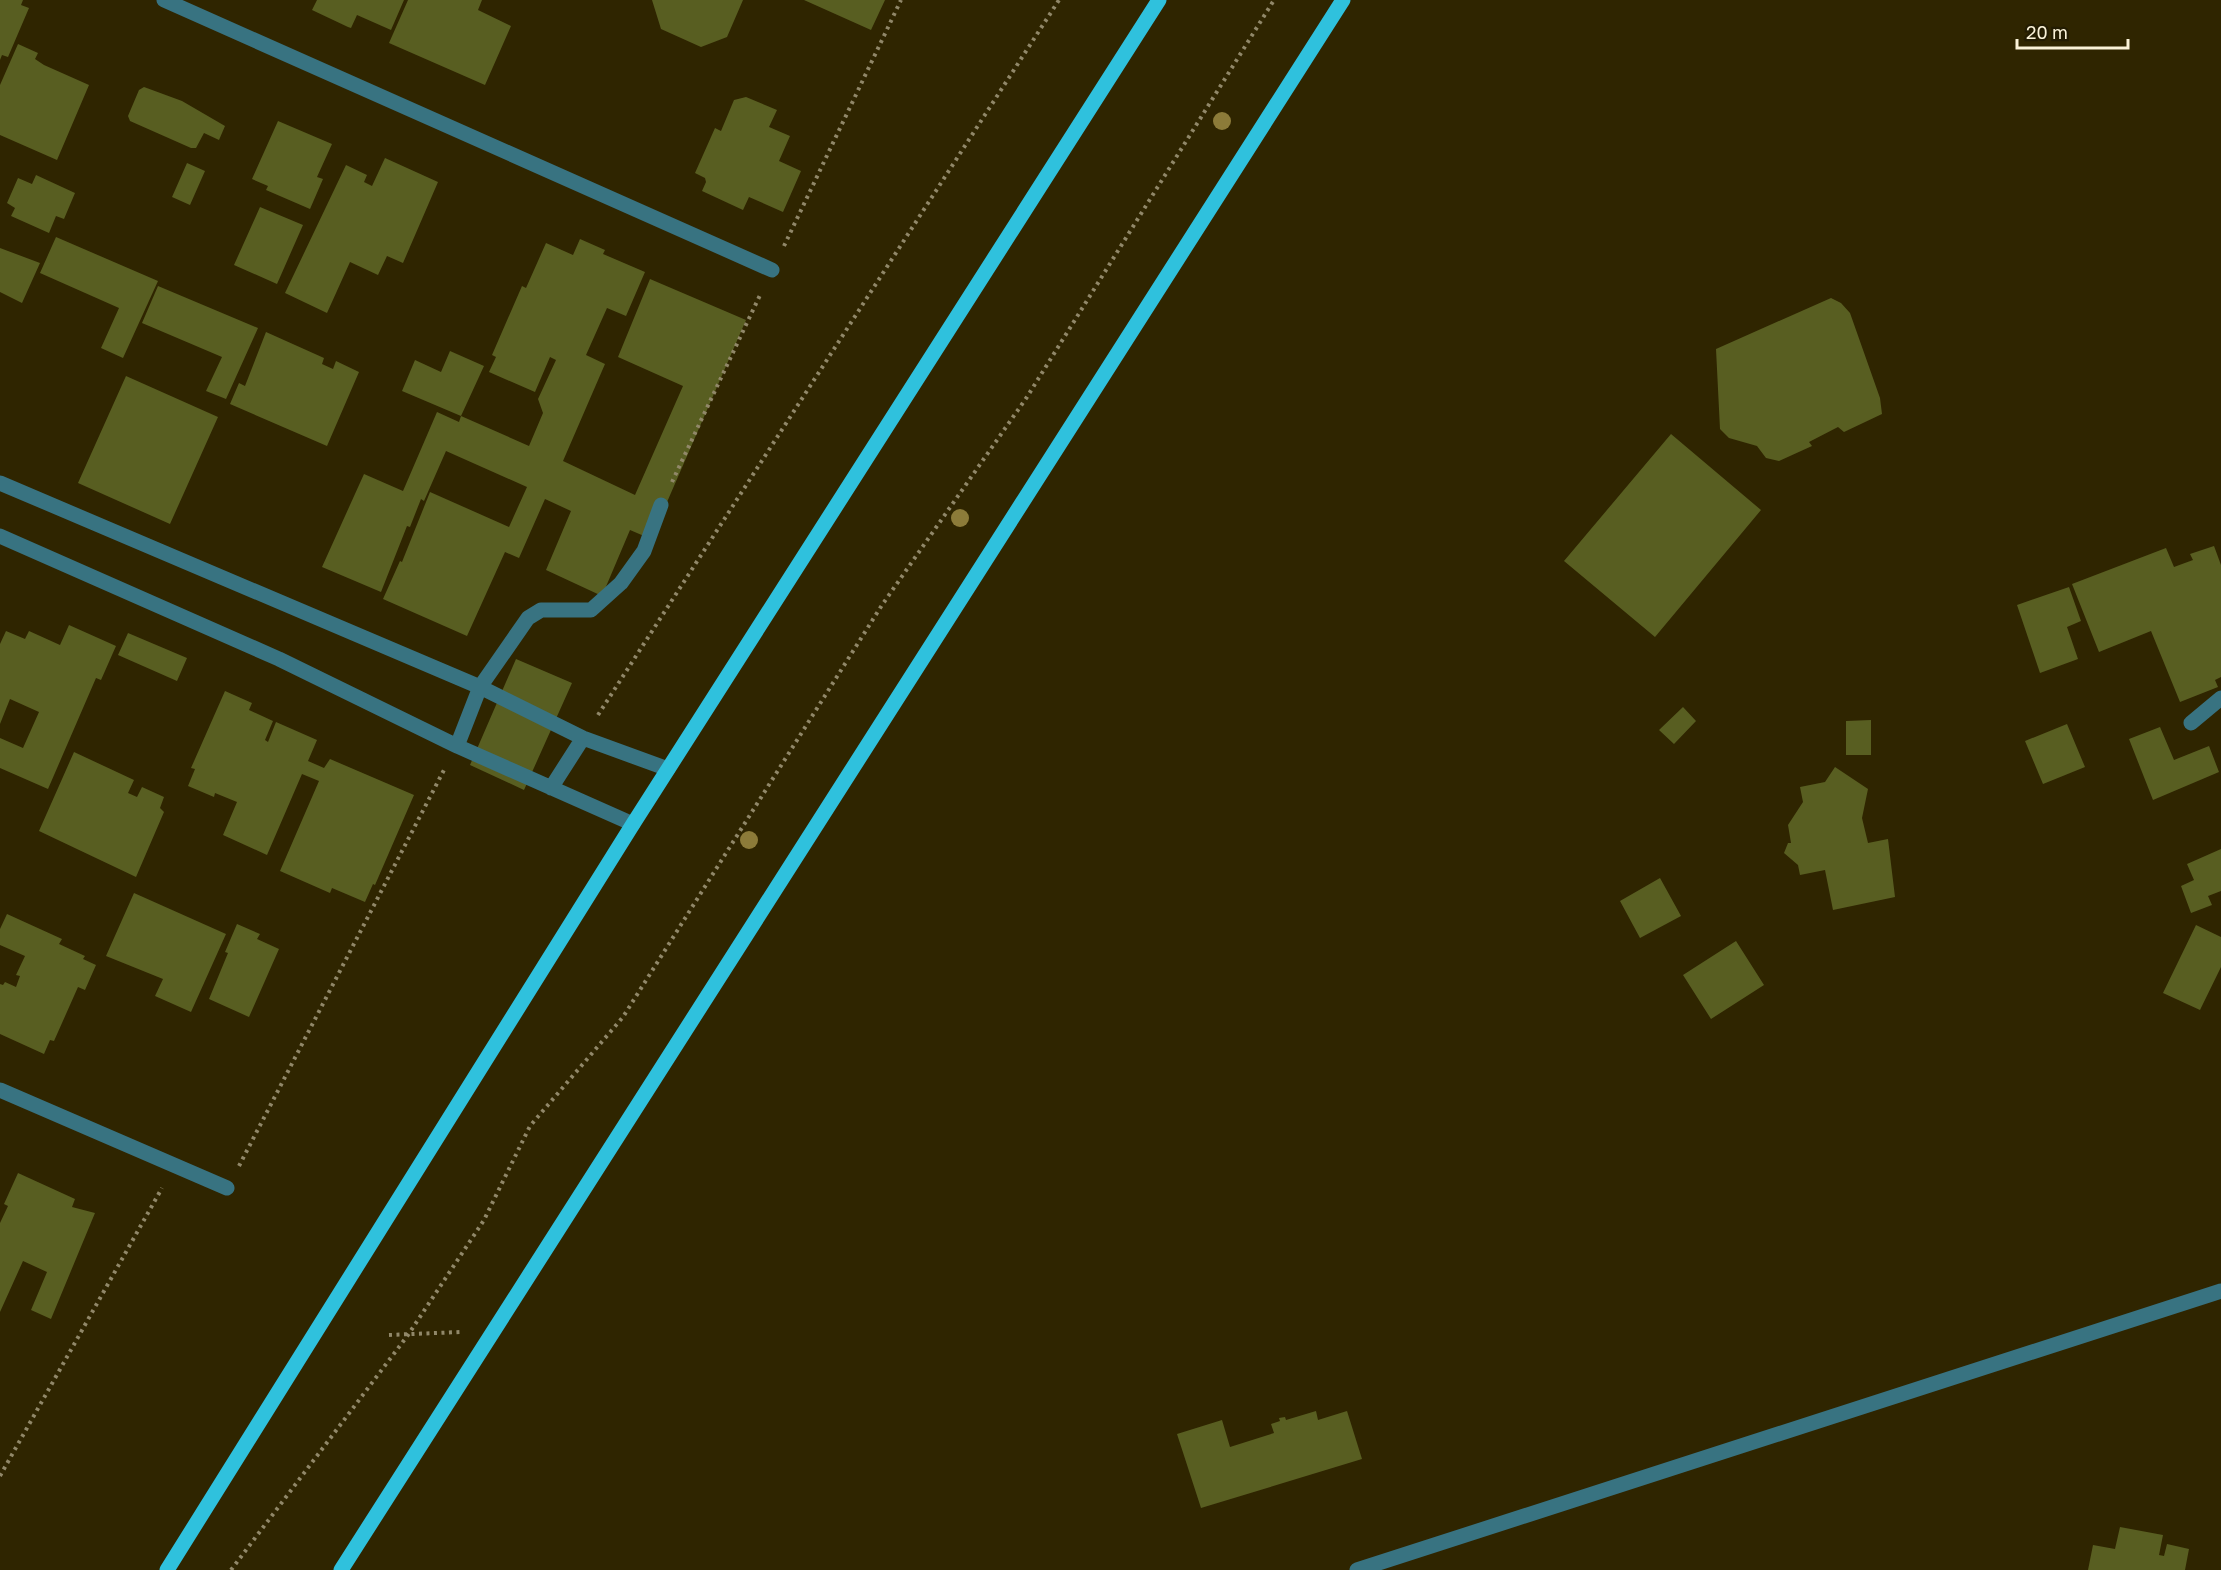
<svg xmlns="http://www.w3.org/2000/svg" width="2221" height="1570" font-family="'Golos Text',sans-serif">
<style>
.building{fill:#585e21}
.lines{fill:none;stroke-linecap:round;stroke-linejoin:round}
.path{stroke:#918869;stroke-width:4;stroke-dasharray:3 4.5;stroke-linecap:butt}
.minor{stroke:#387381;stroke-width:15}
.primary{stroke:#2fc1dd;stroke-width:15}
.tree{fill:#8c7b39}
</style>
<rect width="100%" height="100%" fill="#2f2500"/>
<path class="building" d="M0 0H23L21 5 29 8 8 57 2 55 0 60Z
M317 0H404L391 30 357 15 351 28 348 27 312 10Z
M408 0H482L478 10 511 26 485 85 389 43Z
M652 0H743L727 37 701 47 661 29Z
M804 0H885L871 30Z
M18 44 38 53 35 59 44 65 89 85 57 160 0 135V85Z
M144 87 182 101 225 126 219 140 204 133 196 148H191L130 121 128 116 139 90Z
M746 97 777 110 769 127 790 136 779 161 801 171 783 212 749 197 743 210 702 191 706 182 705 178 695 173 715 128 721 131 734 100Z
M278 121 332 144 317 177 323 179 310 209 266 190 268 186 252 179Z
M385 158 438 182 403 263 387 256 378 275 350 262 327 313 285 293 346 165 367 175 364 182 372 186Z
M187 163 205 171 190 205 172 197Z
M36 175 75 193 64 219 56 216 49 233 11 216 15 208 7 203 18 178 32 184Z
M260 207 303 225 277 284 234 265Z
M56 237 158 281 123 358 101 348 119 308 40 273Z
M580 239 605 250 603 254 645 272 626 316 607 308 586 355 605 364 563 461 635 495 683 386 618 357 650 279 746 320 651 539 630 530 602 596 546 570 571 511 545 499 519 558 505 552 467 636 383 599 400 561 402 562 430 492 509 527 527 487 446 451 424 501 421 499 410 527 407 526 381 592 322 567 364 474 403 491 437 412 459 422 461 416 402 391 415 360 441 372 450 351 484 366 461 416 529 446 543 413 538 399 556 360 550 357 535 392 489 372 496 357 492 355 522 286 526 288 546 243 573 255Z
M0 248 40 263 22 303 0 292Z
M158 286 258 328 226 399 206 391 222 357 142 323Z
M1831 298 1841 303 1850 313 1880 398 1882 414 1844 432 1838 427 1809 442 1812 446 1779 461 1766 458 1757 446 1729 438 1720 429 1716 349Z
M266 332 324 358 322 364 333 369 336 361 359 372 327 446 230 404 239 383 245 386Z
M126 376 218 417 170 524 78 483Z
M1671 434 1761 510 1655 637 1564 561Z
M2214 546 2221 565V677L2215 680 2218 687 2180 702 2151 631 2099 652 2072 584 2166 548 2174 567 2193 560 2190 554Z
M2069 587 2081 621 2067 627 2078 659 2040 673 2017 605Z
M69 625 116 646 101 680 96 678 48 789 0 768V738L23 748 39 712 10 699 0 724V644L6 631 25 639 29 631 60 645Z
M128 633 187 658 177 681 118 655Z
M516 659 572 683 524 790 470 765Z
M225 691 252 703 249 710 273 721 265 740 268 742 276 722 317 740 308 761 324 768 330 759 414 795 375 885 373 884 365 902 332 888 330 893 280 871 319 781 302 774 267 855 223 835 237 802 215 793 214 797 188 786 195 769 191 768Z
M1683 707 1696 721 1674 744 1659 730Z
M1871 720V755H1846V721Z
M2067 724 2085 767 2043 784 2025 741Z
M2160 727 2174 760 2209 746 2219 772 2153 800 2129 739Z
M74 752 134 780 128 793 137 797 142 787 164 797 160 808 164 812 136 877 39 831Z
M1835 767 1868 789 1862 818 1868 843 1888 839 1895 897 1833 910 1825 870 1800 875 1798 865 1784 853 1788 843H1791L1788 825 1803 802 1800 787 1825 782Z
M2221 849V891L2208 896 2212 905 2191 913 2181 886 2194 880 2187 864Z
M1660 878 1681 916 1640 938 1620 901Z
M134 893 226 934 191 1012 155 996 163 979 106 956Z
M7 914 62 939 59 944 85 956 83 959 96 965 85 990 78 987 54 1041 50 1040 44 1054 0 1034V984L3 985 5 982 16 987 20 976 16 975 25 956 0 945V929Z
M237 924 260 934 257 939 279 949 249 1017 209 999 228 953 225 952Z
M2196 925 2221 937V967L2200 1010 2163 993Z
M1736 941 1764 985 1711 1019 1683 975Z
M18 1173 75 1199 72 1207 95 1213 51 1319 31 1310 47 1272 23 1261 0 1312V1223L8 1206 4 1204Z
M1316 1411 1318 1420 1347 1411 1362 1459 1201 1508 1177 1434 1222 1420 1230 1447 1274 1433 1271 1424 1280 1421 1279 1418 1285 1417 1286 1420Z
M2120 1527 2163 1535 2159 1555 2164 1556 2167 1544 2189 1549 2185 1570H2088L2093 1545 2115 1549Z"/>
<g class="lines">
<path class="path" d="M784 246 901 0
M672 482 761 293
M598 715 1059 0
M239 1166 445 768
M389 1335 460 1332
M0 1476 162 1188
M231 1570 408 1335 484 1220 530 1126 623 1017 882 605 1027 397 1274 0"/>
<path class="minor" d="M164 0 772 270
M0 483 480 687 583 738 668 769
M0 536 279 659 457 746 633 824
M2191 723 2221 698
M457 746 480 687 528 618 541 610H591L621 583 644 551 661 505
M551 788 583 738
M0 1090 227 1188
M1357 1570 2221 1291"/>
<path class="primary" d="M167 1570 633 824 1159 0
M341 1570 1343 0"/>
</g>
<g class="tree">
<circle cx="1222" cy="121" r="9"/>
<circle cx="960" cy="518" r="9"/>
<circle cx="749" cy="840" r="9"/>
</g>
<path d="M2017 39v9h111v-9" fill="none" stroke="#faf2d8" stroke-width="3"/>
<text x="2026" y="39" font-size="18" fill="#faf2d8" stroke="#231c02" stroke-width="4.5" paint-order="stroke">20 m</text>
</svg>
